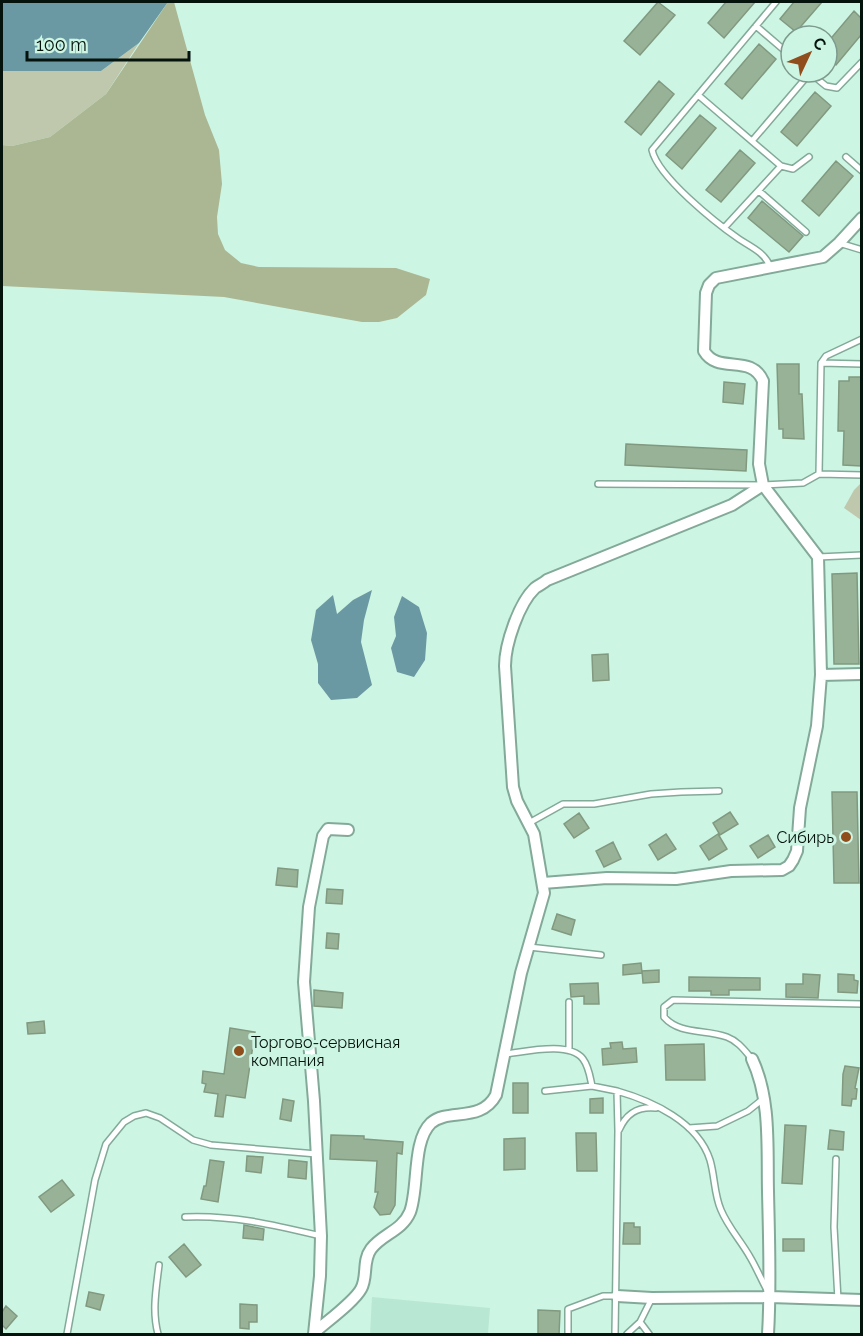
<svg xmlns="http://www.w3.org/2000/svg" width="863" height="1336" font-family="Raleway,sans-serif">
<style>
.built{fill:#b8e8d4}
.green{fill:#bfc8ad}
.forest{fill:#abb792}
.water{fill:#6a99a3}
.building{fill:#98b298;stroke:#80997f;stroke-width:1.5}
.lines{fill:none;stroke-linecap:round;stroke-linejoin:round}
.lane-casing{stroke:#83a999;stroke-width:8}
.street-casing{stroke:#83a999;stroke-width:14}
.lane{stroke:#fff;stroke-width:5}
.street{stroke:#fff;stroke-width:10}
.poi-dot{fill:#8f4e1b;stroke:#cdf5e4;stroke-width:2}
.labels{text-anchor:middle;stroke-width:6;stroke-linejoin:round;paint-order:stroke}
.poi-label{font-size:16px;fill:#05130d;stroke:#cdf5e4;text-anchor:end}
</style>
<rect width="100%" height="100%" fill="#cdf5e4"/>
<path class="built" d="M372 1297 490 1308 488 1334H370Z"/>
<path class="green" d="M139 43 106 94 50 137 12 146 2 145V71H101Z
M861 483V520L844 508 854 490Z"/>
<path class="forest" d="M168 2H174L205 115 219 150 222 184 217 217 218 234 225 250 241 263 259 267 396 268 430 279 426 295 397 318 379 322H362L224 297 2 286V145L12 146 50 137 106 94Z"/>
<path class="water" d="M2 2H168L139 43 101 71H2Z
M372 590 364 620 361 642 372 685 357 698 331 700 318 683V664L311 640 316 610 333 595 337 614 353 600Z
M402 596 419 607 427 633 425 660 414 677 397 672 391 648 396 636 394 617Z"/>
<path class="building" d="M658 2 675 15 640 55 624 41Z
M726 2H755L724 38 708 23Z
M794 2H822L796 32 780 19Z
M854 11 861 18V35L836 65 827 57V43Z
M759 44 776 59 742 99 725 84Z
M659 81 674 94 641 135 625 122Z
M815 92 831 106 797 146 781 132Z
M700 115 716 128 682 169 666 155Z
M740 150 755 163 721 202 706 190Z
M836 161 853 176 819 216 802 201Z
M762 201 803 236 789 252 748 218Z
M777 364H799V394H802L804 439 783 438V429H779Z
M849 377H861V466L843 465 844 431H838L839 381H849Z
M724 382 745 384 743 404 723 402Z
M626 444 747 450 746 471 625 465Z
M857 573 859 664H834L832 574Z
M608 654 609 680 593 681 592 655Z
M832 792H857L859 883H834Z
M730 812 738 824 720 835 713 823Z
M579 813 589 828 574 838 564 824Z
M666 834 676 849 658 860 649 845Z
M718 834 727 849 709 860 700 846Z
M768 835 775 847 758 858 750 846Z
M613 842 621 859 604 867 596 851Z
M278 868 298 870 297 887 276 885Z
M327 889 343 890 342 904 326 903Z
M557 914 575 920 571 935 552 929Z
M327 933 339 934 338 949 326 948Z
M641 963 642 973 623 975V965Z
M659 970V982L643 983 642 971Z
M803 974 820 975 818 998 786 997V984H803Z
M838 974 854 975V980L858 981 857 993 838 992Z
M689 977 760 978V990H729V995H711V991H689Z
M598 983 599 1004H584V996L571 997 570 984Z
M314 990 343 993 342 1008 314 1006Z
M44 1021 45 1033 28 1034 27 1023Z
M230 1028 255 1032 245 1098 226 1095 223 1117 215 1116 218 1094 204 1092 206 1084 202 1083 203 1071 224 1074Z
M622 1042 623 1049 636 1048 637 1062 603 1065 602 1049 611 1048 610 1043Z
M704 1044 705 1080H666L665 1045Z
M845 1066 859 1068 855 1088 857 1089 856 1099H852L851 1106 842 1105 843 1074Z
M513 1083H528V1113H513Z
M603 1098V1113H590V1099Z
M283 1099 294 1101 291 1121 280 1119Z
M785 1125 806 1126 802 1184 782 1183Z
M830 1130 844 1132 843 1150 828 1149Z
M576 1133H596L597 1171H577Z
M331 1135 364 1136V1139L403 1142 402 1154 397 1153 395 1205 390 1214 380 1215 374 1207 378 1192H375L377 1161 330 1159Z
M525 1138V1169L504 1170V1139Z
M247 1156 263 1157 261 1173 246 1171Z
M210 1160 224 1162 218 1202 201 1199 204 1186H206Z
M289 1160 307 1162 306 1179 288 1177Z
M62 1180 74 1195 51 1212 39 1197Z
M624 1223H634V1227H640V1244H623Z
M244 1225 264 1229 263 1240 243 1238Z
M783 1239H804V1251H783Z
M184 1244 201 1265 186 1277 169 1257Z
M89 1292 104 1295 100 1310 86 1306Z
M240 1304 257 1305V1322H249V1329L240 1328Z
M6 1306 17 1316 6 1329 2 1325V1312Z
M538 1310 560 1311 559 1335H538Z"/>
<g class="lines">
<g class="lane-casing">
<path id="lane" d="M756 26 791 56
M809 72 826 86 837 88 862 62
M698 95 781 166 793 169 809 157
M752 141 810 73
M846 157 862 171
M759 191 806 232
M724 228 781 166
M839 243 862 250
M770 266C764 252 751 247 739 239 716 223 658 177 652 150L776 2
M821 363 862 364
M819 474 862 475
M598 484 763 485 803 483 819 474 821 363 826 356 862 339
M818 557 862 555
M529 823 563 804H594L651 794 681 792 719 791
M529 947 601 955
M569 1049V1002
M505 1054C525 1052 569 1041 583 1059 589 1067 590 1077 592 1086L617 1091
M752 1059C745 1051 738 1041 727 1037 705 1029 680 1035 664 1017V1007L673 1000 862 1004
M545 1091 592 1086
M689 1128 717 1126 748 1111 763 1099
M619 1130C626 1114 637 1106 656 1108
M836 1159 834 1227 838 1300
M185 1217C233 1215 274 1225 321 1236
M640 1322 649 1334
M67 1334 95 1180 106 1144 124 1122 134 1116 146 1113 160 1118 193 1140 211 1145 317 1154
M158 1334C152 1311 156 1290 159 1265
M568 1334V1309L603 1296H617
M615 1334 618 1131 617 1091C652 1101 698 1122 710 1160 715 1177 714 1194 721 1210 728 1227 741 1241 750 1257 756 1267 761 1279 767 1290
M627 1334 640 1322 652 1298"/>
</g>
<g class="street-casing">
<path id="street" d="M821 675 862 674
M543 883 607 878 676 879 731 871 782 870 789 866 793 860 797 851 800 808 817 726 821 675 818 557 763 485 759 464 763 381C751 353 718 375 704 351L706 293 709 285 716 278 823 257 839 243 862 218
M752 1059C771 1099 767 1148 768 1191 769 1239 771 1287 768 1334
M617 1296 652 1298 770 1297 862 1300
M314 1333C326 1322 354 1302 361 1289 368 1277 362 1261 371 1249 382 1234 402 1231 410 1212 419 1188 412 1141 431 1123 448 1108 481 1123 496 1095L521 973 544 893 534 834 517 801 513 787 505 666C505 644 519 603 535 588 539 585 544 583 547 580L732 505 763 485
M314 1334 320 1276 321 1236 314 1101 304 982 309 907 323 836 328 829 348 830"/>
</g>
<use href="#lane" class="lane"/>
<use href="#street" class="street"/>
</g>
<g class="poi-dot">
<circle cx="846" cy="837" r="6"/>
<circle cx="239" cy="1051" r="6"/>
</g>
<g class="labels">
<g class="poi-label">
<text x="834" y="843">Сибирь</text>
<text x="251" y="1048" text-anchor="start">Торгово-сервисная<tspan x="251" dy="18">компания</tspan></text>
</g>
</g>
<rect width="863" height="1336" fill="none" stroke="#05130d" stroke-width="6"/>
<g transform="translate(809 54) rotate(46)"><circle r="28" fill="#cdf5e4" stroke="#7d9b8e" stroke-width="1.5"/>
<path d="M0-4.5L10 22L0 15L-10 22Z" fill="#8f4e1b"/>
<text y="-9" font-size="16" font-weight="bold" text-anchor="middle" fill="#05130d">С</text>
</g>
<path d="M27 51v9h162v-9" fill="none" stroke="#05130d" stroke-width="3"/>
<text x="36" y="51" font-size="18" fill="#05130d" stroke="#cdf5e4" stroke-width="4.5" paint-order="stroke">100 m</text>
</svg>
